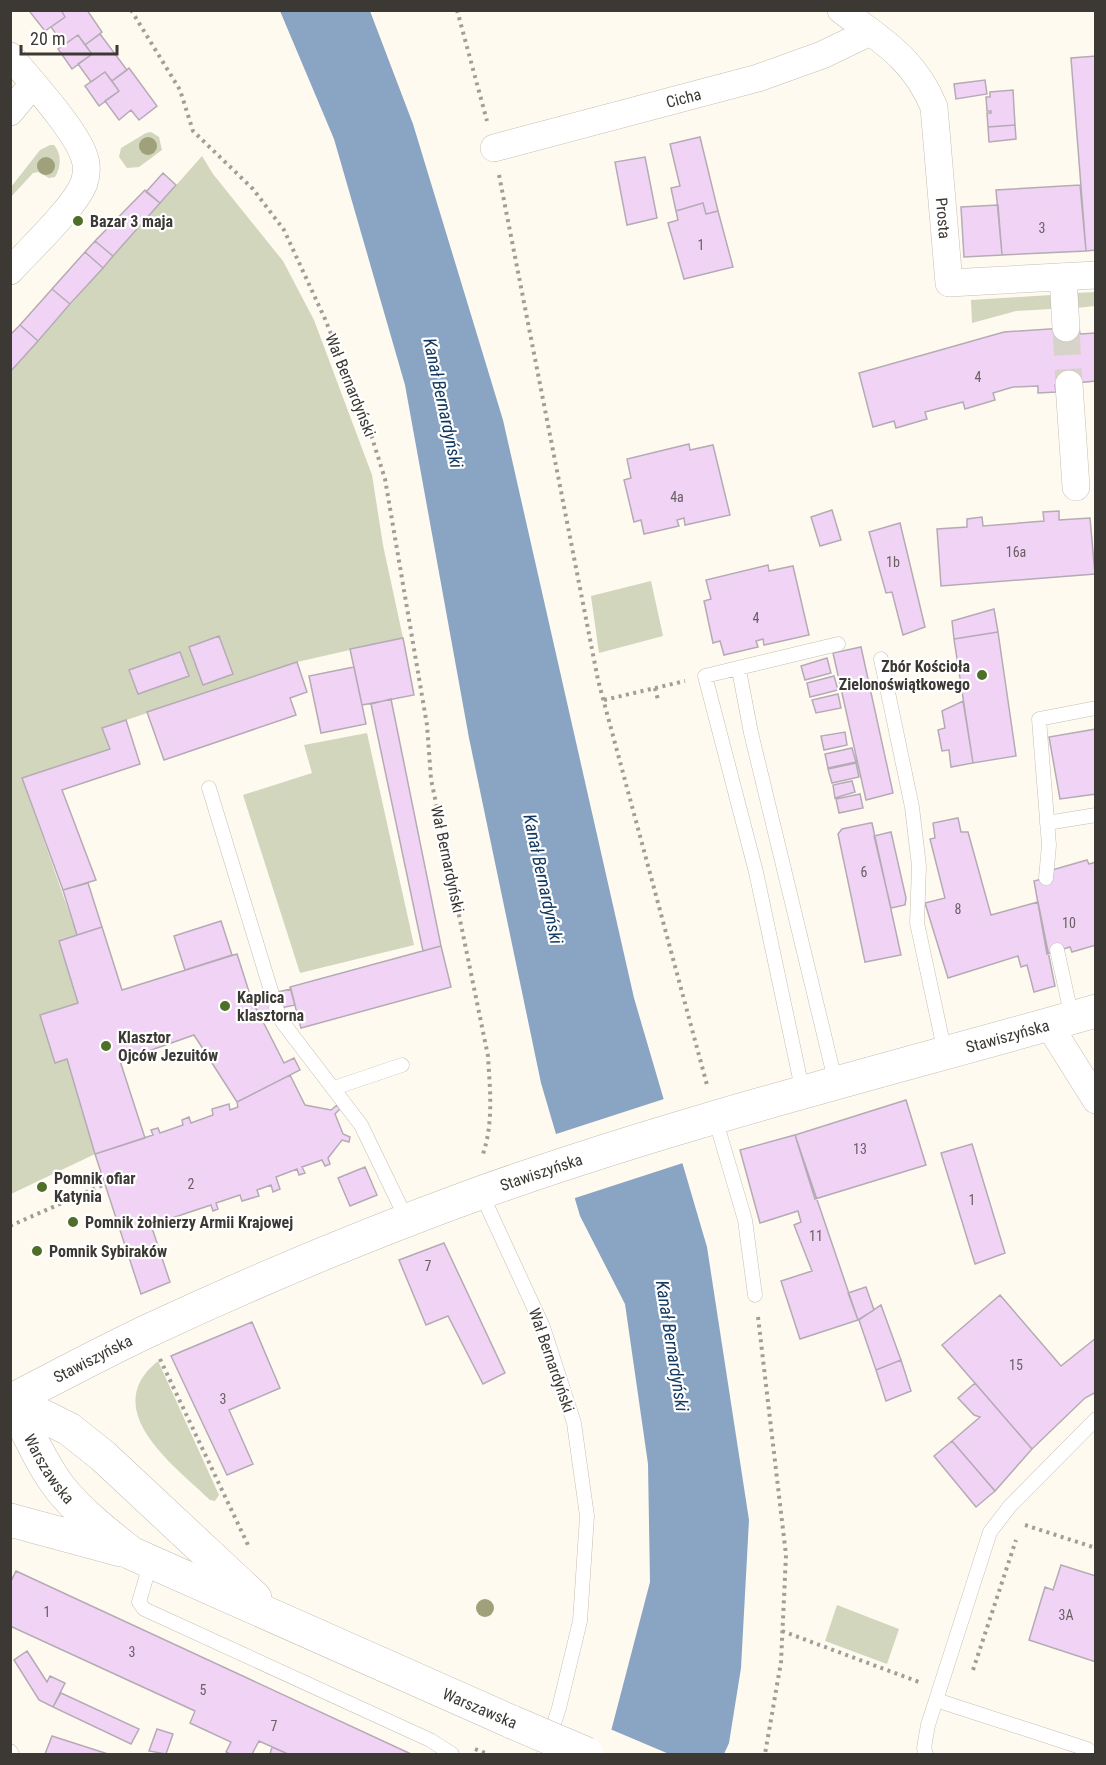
<svg xmlns="http://www.w3.org/2000/svg" width="1106" height="1765" font-family="'Roboto Condensed',sans-serif">
<style>
.green{fill:#d1d6bc}
.water{fill:#8aa4c3}
.pier{fill:#fffaf0}
.building{fill:#f1d4f5;stroke:#b4abb5;stroke-width:1.5}
.lines{fill:none;stroke-linecap:round;stroke-linejoin:round}
.minor-tunnel{stroke:#d8d3ca;stroke-width:27;stroke-dasharray:27 14;stroke-linecap:butt}
.service-casing{stroke:#c5beb3;stroke-width:15}
.minor-casing{stroke:#c5beb3;stroke-width:28}
.tertiary-casing{stroke:#c5beb3;stroke-width:34}
.path{stroke:#a29e97;stroke-width:4;stroke-dasharray:3 4.5;stroke-linecap:butt}
.service{stroke:#fff;stroke-width:14}
.minor{stroke:#fff;stroke-width:27}
.tertiary{stroke:#fff;stroke-width:33}
.tertiary-bridge-casing{stroke:#c5beb3;stroke-width:34;stroke-linecap:butt}
.tertiary-bridge{stroke:#fff;stroke-width:33}
.tree{fill:#a0a17a}
.poi-dot{fill:#4e6f27;stroke:#fff;stroke-width:2}
.labels{text-anchor:middle;stroke-width:4.5;stroke-linejoin:round;paint-order:stroke}
.number-label{font-size:14px;fill:#696064}
.street-label{font-size:16px;fill:#3c3934;stroke:#fff}
.poi-label{font-size:16px;font-weight:bold;fill:#3c3934;stroke:#fff;text-anchor:start}
.water-label{font-size:18px;font-style:italic;fill:#133962;stroke:#fff}
</style>
<rect width="100%" height="100%" fill="#fffaf0"/>
<path class="green" d="M146 133 151 132 159 137 162 150 139 167 127 168 119 157 121 148Z
M50 145H54C62 154 61 167 55 177L49 178 38 172 33 173 11 197V187L40 150Z
M202 156 213 174 283 261 314 320 372 475 383 545 403 638 297 662 103 728 110 749 22 778 77 935 59 941 78 1003 40 1015 67 1059 95 1154 11 1194V372Z
M1095 292V306L1076 308 1075 293Z
M1051 295V309L1016 311 972 323 971 300Z
M651 581 663 636 599 653 591 596Z
M367 733 414 945 300 973 243 795 312 773 304 745Z
M158 1361 219 1495 215 1501 210 1500C175 1466 97 1410 158 1361Z
M837 1605 899 1629 887 1664 825 1641Z"/>
<path class="water" d="M280 11H370L413 124 503 420 634 998 707 1247 749 1520 741 1668 729 1743 724 1754H605L650 1582 648 1464 625 1304 580 1216 541 1083 469 738 405 385 334 139Z"/>
<path class="pier" d="M667 1098 686 1162 572 1199 553 1135Z
M610 1729 669 1754H602Z"/>
<path class="building" d="M33 10H61L65 17 45 31 30 12Z
M61 10H87L102 32 85 45 78 35 64 45 51 27 65 17Z
M100 34 127 70 112 81 105 72 91 82 78 64 92 54 85 45Z
M78 35 92 54 72 69 58 49Z
M1096 56V250L1086 251 1071 58Z
M129 68 157 106 139 120 131 110 119 120 105 101 119 91 112 81Z
M105 72 119 91 99 106 85 86Z
M985 80 987 94 956 99 954 84Z
M1013 90 1015 125 988 127 987 113H991V111H987L986 97H990V92Z
M1015 125 1016 139 989 142 988 127Z
M700 137 718 211 706 214 703 203 676 211 671 188 680 186 670 144Z
M645 157 657 218 627 225 615 162Z
M163 173 176 185 160 203 146 192Z
M1080 185 1086 251 1002 255 996 190Z
M145 190 160 203 113 256 95 241Z
M703 203 706 214 718 211 733 267 684 279 668 223 678 220 676 211Z
M998 205 1002 255 964 257 961 207Z
M95 241 113 256 103 268 85 252Z
M85 252 103 268 70 304 52 289Z
M52 289 70 304 38 341 20 325Z
M20 325 38 341 10 372V335Z
M1079 327 1080 334 1096 333V381L1055 385 1056 392 1038 393V386L1013 387 993 393 995 400 965 409 963 402 925 412 927 419 896 428 894 421 873 427 859 373 1004 332Z
M689 444 690 450 713 445 730 515 685 525 684 518 677 520 679 526 644 534 641 520 634 522 624 480 631 478 627 459Z
M832 510 841 540 820 546 811 517Z
M1059 511V520L1090 518 1095 574 941 586 937 529 967 527V519L982 517 983 526 1044 521 1043 512Z
M900 523 925 627 903 635 892 592 886 593 869 532Z
M768 565 769 571 793 566 809 635 764 645 763 639 756 641 758 647 724 655 720 641 713 643 704 601 711 599 706 580Z
M994 609 998 632 954 639 952 621Z
M998 632 1016 756 973 763 954 639Z
M219 636 233 674 203 685 189 647Z
M403 638 414 695 362 705 350 649Z
M861 647 893 793 866 800 833 653Z
M180 652 189 676 138 694 129 670Z
M827 658 831 673 805 680 801 666Z
M297 662 307 692 290 698 296 715 164 760 147 712Z
M354 667 366 724 321 733 309 676Z
M834 676 838 690 810 697 807 683Z
M838 694 841 708 816 713 812 700Z
M391 699 441 946 423 951 371 704Z
M963 701 973 763 951 767 949 750 942 751 938 730 945 728 942 711Z
M126 720 140 764 62 790 96 880 63 890 22 778 110 749 102 728Z
M1096 729V794L1060 799 1049 737Z
M845 732 847 745 824 750 821 736Z
M852 748 856 762 828 768 825 754Z
M856 763 859 777 832 783 828 769Z
M852 781 855 792 835 798 833 785Z
M860 794 863 808 839 813 836 799Z
M958 818 961 832H968L991 915 1038 902 1055 986 1034 992 1027 965 1021 967 1018 956 948 978 925 903 945 898 930 839 935 838 933 823Z
M870 823H872L901 955 865 962 838 834 842 829Z
M891 832 906 898 905 905 891 908 874 836Z
M1087 860 1089 864 1096 862V945L1072 952 1070 947 1047 954 1034 881 1053 876 1052 870Z
M88 883 102 927 77 935 63 890Z
M221 921 232 955 185 970 174 936Z
M102 927 122 990 237 954 251 998 284 1063 294 1058 300 1070 237 1102 194 1035 120 1061 145 1138 95 1154 67 1059 55 1063 40 1015 78 1003 59 941Z
M441 946 451 987 301 1028 290 987Z
M291 989 295 1005 258 1013 251 998Z
M290 1075 305 1105 331 1110 337 1105 340 1109 335 1114 343 1134 350 1137 349 1142 342 1140 328 1158 330 1164 325 1166 322 1160 302 1167 305 1173 299 1175 297 1169 276 1177 280 1189 273 1192 271 1185 257 1190 259 1196 242 1201 240 1195 216 1203 218 1209 213 1211 211 1205 151 1225 170 1282 141 1294 95 1154 153 1135 151 1130 158 1128 160 1133 183 1125 182 1120 189 1117 191 1123 213 1115 212 1109 229 1104 230 1110 238 1107 237 1102Z
M906 1100 926 1165 815 1199 795 1135Z
M795 1135 858 1320 800 1339 781 1281 812 1271 794 1225 801 1222 798 1211 760 1223 740 1150Z
M972 1144 1005 1253 975 1264 941 1153Z
M365 1167 377 1195 350 1206 338 1178Z
M444 1243 505 1373 483 1384 448 1316 426 1325 399 1260Z
M866 1287 874 1310 858 1320 848 1293Z
M1000 1295 1061 1366 1096 1338V1392L1085 1398 1032 1449 942 1345Z
M881 1305 901 1360 876 1370 859 1320Z
M252 1322 280 1388 229 1410 253 1464 227 1475 171 1356Z
M901 1360 911 1391 886 1401 876 1370Z
M975 1383 1032 1449 995 1491 952 1441 980 1417 974 1415 958 1398Z
M952 1441 995 1491 976 1507 934 1456Z
M1061 1565 1096 1576V1662L1029 1640 1045 1587 1053 1590Z
M16 1571 411 1754H288L259 1741 252 1754H230L226 1752 231 1742 190 1723 195 1711 10 1626V1583Z
M27 1651 47 1682 50 1676 65 1683 53 1707 39 1700 14 1660Z
M61 1693 139 1729 131 1744 53 1707Z
M157 1729 173 1734 166 1754 149 1751Z
M52 1736 108 1754H45Z
M272 1747 288 1754H270Z"/>
<g class="lines">
<path class="minor-tunnel" d="M1066 328 1069 384"/>
<g class="service-casing">
<path id="service" d="M881 659 912 807 919 866 917 923 945 1053
M739 670 751 733 836 1084
M209 788 272 994
M1047 823 1096 815
M1046 878 1049 845 1039 719 1096 708
M1057 950 1072 1018
M276 1008 283 1023 361 1125 407 1220
M334 1088 402 1065
M803 1093 756 872 705 676 838 644
M715 1118 745 1220 755 1295
M481 1193 543 1327 574 1423 587 1516 580 1621 559 1708 544 1754
M151 1561 139 1602 144 1609 430 1740 452 1754
M936 1700 1087 1749 1093 1754
M10 1751 12 1754
M926 1754 924 1748 928 1725 990 1532 1010 1506 1096 1419"/>
</g>
<g class="minor-casing">
<g id="minor">
<path id="s1" d="M841 10C881 40 914 58 934 107L949 283 1096 275"/>
<path d="M10 56C30 80 75 129 84 156 87 164 87 174 84 183 75 207 29 250 10 271"/>
<path d="M10 112 33 84"/>
<path id="s2" d="M494 148 758 78 822 55 870 32"/>
<path d="M1063 277 1066 328"/>
<path d="M1069 384 1076 487"/>
<path d="M1049 1025 1096 1100"/>
</g>
</g>
<g class="tertiary-casing">
<g id="tertiary">
<path id="s3" d="M10 1399C27 1428 39 1461 60 1488 80 1513 106 1533 131 1553L512 1722"/>
<path d="M11 1400 69 1429 103 1456 255 1598"/>
<path id="s4" d="M10 1401C57 1377 103 1352 150 1330 257 1280 367 1234 477 1194 680 1121 889 1070 1096 1011"/>
<path d="M10 1520 121 1550"/>
</g>
</g>
<path class="path" d="M131 10 180 90 193 131 253 189 284 230 325 319 368 425 385 479 427 725 431 779 488 1056C490 1091 494 1123 482 1157
M457 10 487 121
M499 175 598 680 707 1085
M655 688 658 700
M604 700 685 681
M10 1226 105 1184
M758 1317 786 1555 781 1662 765 1754
M160 1359 248 1545
M1025 1525 1096 1548
M782 1631 919 1682
M973 1670 1016 1540
M475 1749 488 1754"/>
<use href="#service" class="service"/>
<use href="#minor" class="minor"/>
<use href="#tertiary" class="tertiary"/>
<g class="tertiary-bridge-casing">
<path id="tertiary-bridge" d="M512 1722 587 1754"/>
</g>
<use href="#tertiary-bridge" class="tertiary-bridge"/>
</g>
<g class="tree">
<circle cx="148" cy="146" r="9"/>
<circle cx="46" cy="166" r="9"/>
<circle cx="485" cy="1608" r="9"/>
</g>
<g class="poi-dot">
<circle cx="78" cy="221" r="6"/>
<circle cx="982" cy="675" r="6"/>
<circle cx="225" cy="1006" r="6"/>
<circle cx="106" cy="1046" r="6"/>
<circle cx="42" cy="1187" r="6"/>
<circle cx="73" cy="1222" r="6"/>
<circle cx="37" cy="1251" r="6"/>
</g>
<g class="labels">
<g class="number-label">
<text x="1042" y="233">3</text>
<text x="701" y="250">1</text>
<text x="978" y="382">4</text>
<text x="677" y="502">4a</text>
<text x="1016" y="557">16a</text>
<text x="893" y="567">1b</text>
<text x="756" y="623">4</text>
<text x="864" y="877">6</text>
<text x="958" y="914">8</text>
<text x="1069" y="928">10</text>
<text x="860" y="1154">13</text>
<text x="191" y="1189">2</text>
<text x="972" y="1205">1</text>
<text x="816" y="1241">11</text>
<text x="428" y="1271">7</text>
<text x="1016" y="1370">15</text>
<text x="223" y="1404">3</text>
<text x="47" y="1617">1</text>
<text x="1066" y="1620">3A</text>
<text x="132" y="1657">3</text>
<text x="203" y="1695">5</text>
<text x="274" y="1731">7</text>
</g>
<g class="street-label">
<text dy="6" stroke="none"><textPath href="#s2" startOffset="196">Cicha</textPath></text>
<text dy="6" stroke="none"><textPath href="#s1" startOffset="248">Prosta</textPath></text>
<text transform="translate(351 385) rotate(68)" y="6">Wał Bernardyński</text>
<text transform="translate(448 859) rotate(78)" y="6">Wał Bernardyński</text>
<text dy="6" stroke="none"><textPath href="#s4" startOffset="1065">Stawiszyńska</textPath></text>
<text dy="6" stroke="none"><textPath href="#s4" startOffset="579">Stawiszyńska</textPath></text>
<text dy="6" stroke="none"><textPath href="#s4" startOffset="93">Stawiszyńska</textPath></text>
<text transform="translate(552 1360) rotate(71)" y="6">Wał Bernardyński</text>
<text dy="6" stroke="none"><textPath href="#s3" startOffset="80">Warszawska</textPath></text>
<text transform="translate(480 1708) rotate(23)" y="6">Warszawska</text>
</g>
<g class="poi-label">
<text x="90" y="227">Bazar 3 maja</text>
<text x="970" y="672" text-anchor="end">Zbór Kościoła<tspan x="970" dy="18">Zielonoświątkowego</tspan></text>
<text x="237" y="1003">Kaplica<tspan x="237" dy="18">klasztorna</tspan></text>
<text x="118" y="1043">Klasztor<tspan x="118" dy="18">Ojców Jezuitów</tspan></text>
<text x="54" y="1184">Pomnik ofiar<tspan x="54" dy="18">Katynia</tspan></text>
<text x="85" y="1228">Pomnik żołnierzy Armii Krajowej</text>
<text x="49" y="1257">Pomnik Sybiraków</text>
</g>
<g class="water-label">
<text transform="translate(443 403) rotate(78)" y="6">Kanał Bernardyński</text>
<text transform="translate(543 879) rotate(78)" y="6">Kanał Bernardyński</text>
<text transform="translate(672 1346) rotate(81)" y="6">Kanał Bernardyński</text>
</g>
</g>
<rect width="1106" height="1765" fill="none" stroke="#3c3934" stroke-width="24"/>
<path d="M21 45v9h96v-9" fill="none" stroke="#3c3934" stroke-width="3"/>
<text x="30" y="45" font-size="18" fill="#3c3934" stroke="#ffffff" stroke-width="4.5" paint-order="stroke">20 m</text>
</svg>
